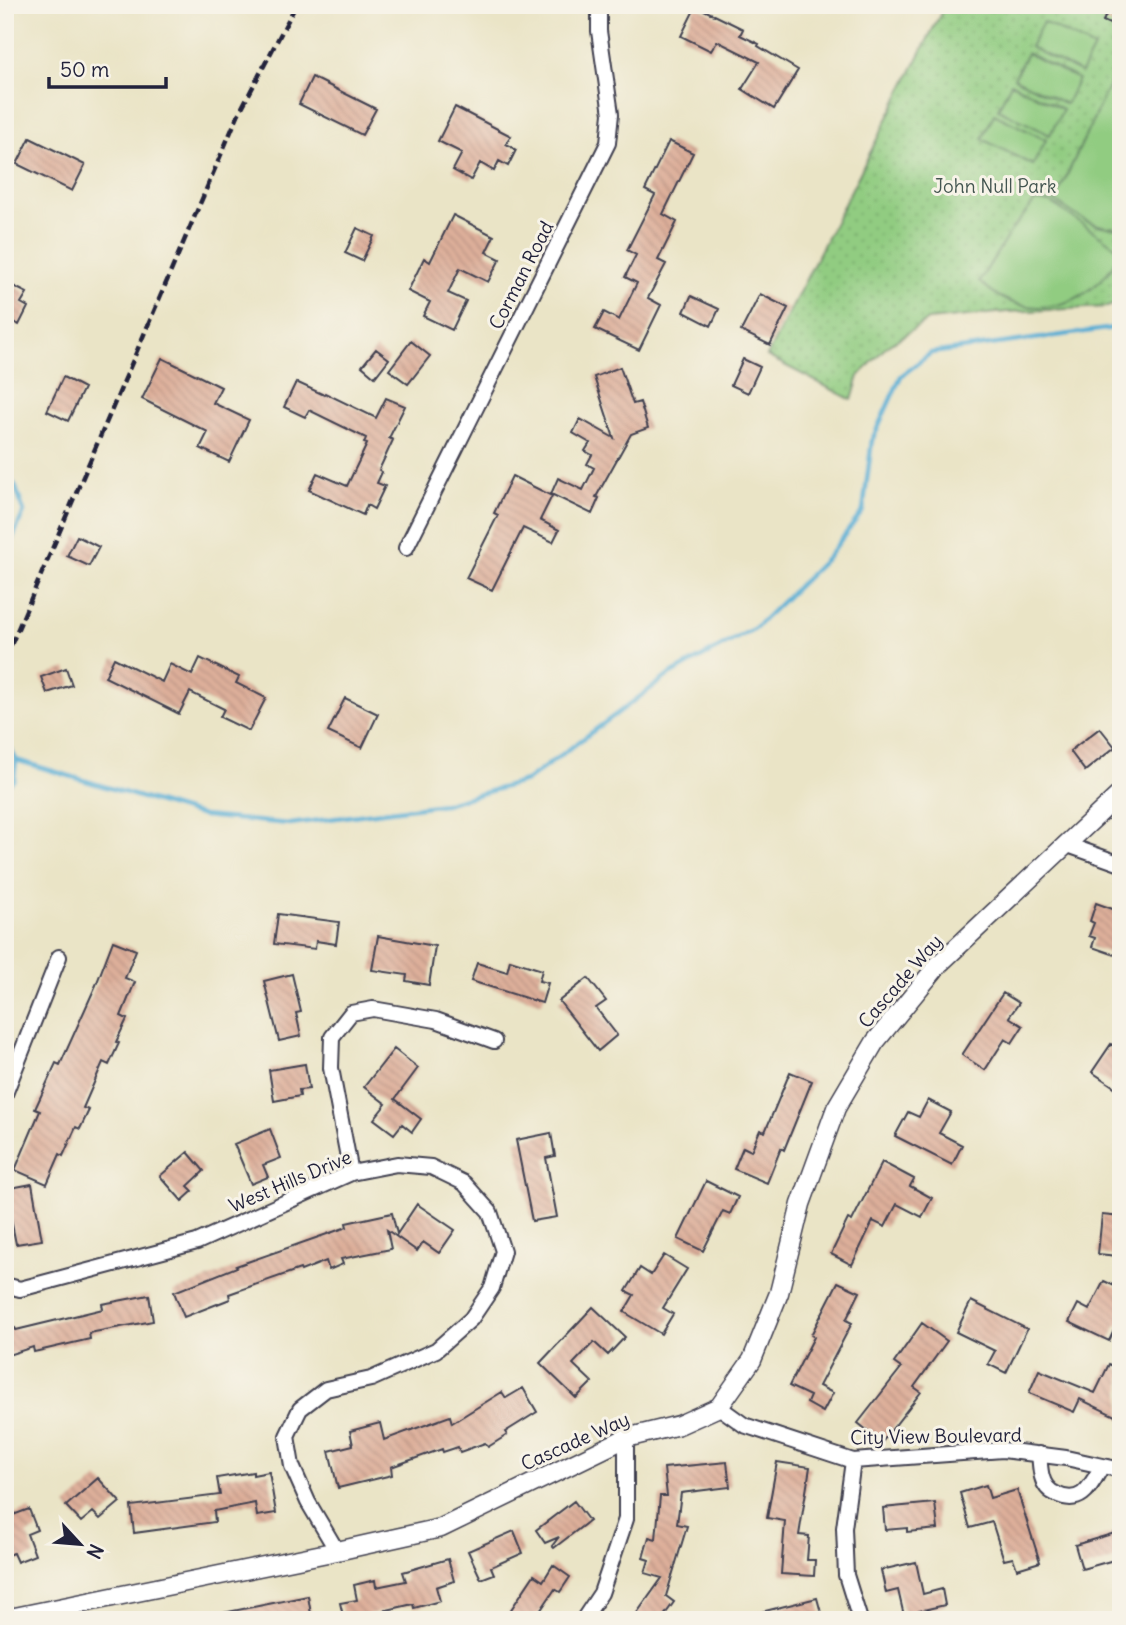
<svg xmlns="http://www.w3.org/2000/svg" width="1126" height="1625" font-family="Delius,sans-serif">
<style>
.green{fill:url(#green-dots);stroke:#5a775e;stroke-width:2}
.pitch{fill:#91cc81;stroke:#5a775e;stroke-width:2}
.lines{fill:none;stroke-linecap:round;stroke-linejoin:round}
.stream{stroke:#57add4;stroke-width:4.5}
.building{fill:url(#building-back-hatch)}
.minor-casing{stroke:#403f50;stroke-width:18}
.tertiary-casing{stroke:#403f50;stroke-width:21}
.minor{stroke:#fff;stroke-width:14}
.tertiary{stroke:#fff;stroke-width:18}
.rail{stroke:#22223b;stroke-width:4.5;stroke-dasharray:10 5;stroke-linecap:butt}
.labels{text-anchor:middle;stroke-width:6;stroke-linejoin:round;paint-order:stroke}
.park-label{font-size:19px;fill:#435550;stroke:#f7f3e8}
.street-label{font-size:19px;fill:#22223b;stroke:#f7f3e8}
</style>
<defs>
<pattern id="green-dots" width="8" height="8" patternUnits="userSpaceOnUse" patternTransform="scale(1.75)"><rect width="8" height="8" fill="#91cc81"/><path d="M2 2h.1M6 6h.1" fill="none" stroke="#7daf70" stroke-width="1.8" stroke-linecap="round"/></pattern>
<pattern id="building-back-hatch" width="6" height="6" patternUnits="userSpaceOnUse" patternTransform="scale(1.75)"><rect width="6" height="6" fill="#ddaf9a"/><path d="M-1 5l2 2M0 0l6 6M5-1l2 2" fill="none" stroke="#bd9686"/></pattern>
</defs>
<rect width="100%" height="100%" fill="#f7f3e8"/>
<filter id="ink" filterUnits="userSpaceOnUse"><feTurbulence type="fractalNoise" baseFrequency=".0143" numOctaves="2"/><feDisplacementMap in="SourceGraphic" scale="14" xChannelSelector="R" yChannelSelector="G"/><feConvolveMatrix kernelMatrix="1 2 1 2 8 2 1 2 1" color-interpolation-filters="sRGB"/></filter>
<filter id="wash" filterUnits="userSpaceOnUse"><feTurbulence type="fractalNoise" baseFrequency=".00686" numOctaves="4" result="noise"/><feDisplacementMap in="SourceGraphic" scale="28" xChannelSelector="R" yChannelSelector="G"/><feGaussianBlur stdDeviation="1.57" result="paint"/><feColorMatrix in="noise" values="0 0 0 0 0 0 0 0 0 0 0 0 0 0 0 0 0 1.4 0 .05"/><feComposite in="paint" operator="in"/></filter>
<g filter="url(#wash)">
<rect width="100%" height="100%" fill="#eae4c6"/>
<path class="green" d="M945 5H1121V302L1107 307 1007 312 928 320 886 347 859 376 852 400 767 356Z"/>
<path class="pitch" d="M1043 22 1094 48 1081 73 1030 47Z
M1027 53 1078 79 1066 104 1014 78Z
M1121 75V228C1089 227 1080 218 1055 201L1112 79Z
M1011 83 1063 109 1050 135 998 109Z
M994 114 1046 140 1033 165 982 139Z
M1035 201 1050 202 1121 250C1102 296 1048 322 1002 298 994 294 987 287 979 282L1010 232Z"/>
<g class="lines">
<path class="stream" d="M5 476 15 485 24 512 5 555
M5 735 16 760 14 779 5 788
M16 760 203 816 290 824 444 804 526 781 669 675 755 628 827 558 863 511 872 440 901 376 931 353 1121 327"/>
</g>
<g id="blocks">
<path class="building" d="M1111 5H1121V29L1103 21Z
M696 6 743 29 740 35 759 44 758 46 798 70 774 109 742 89 759 62 717 41 711 51 681 36Z
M312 77 376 109 362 135 299 104Z
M455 107 511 136 506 144 516 150 508 166 499 161 494 171 480 163 471 180 453 170 462 153 438 141Z
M30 138 85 165 72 191 17 164Z
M669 141 693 153 663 214 677 222 658 260 666 264 648 298 661 305 639 350 595 329 604 312 619 320 637 283 625 277 636 255 627 250 655 195 645 190Z
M453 215 494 236 486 252 500 259 488 282 460 268 448 293 466 301 452 330 423 316 430 302 408 291 424 258 430 262Z
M357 228 374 236 362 261 345 253Z
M11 285 27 293 21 303 28 307 19 325 5 318V296Z
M760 294 788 308 770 345 741 331Z
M691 296 719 309 711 326 684 312Z
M411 341 430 356 408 384 389 370Z
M376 349 389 359 375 377 362 366Z
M162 358 221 387 213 403 249 420 229 462 200 448 208 432 142 399Z
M743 359 760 367 748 393 731 385Z
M620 367 633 404 640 402 648 428 631 434 596 497 599 498 592 514 551 494 558 478 583 490 594 468 587 464 592 455 585 451 590 443 573 433 580 419 614 438 594 377Z
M63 377 84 388 68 421 47 411Z
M296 382 324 395 325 393 376 418 386 398 405 406 389 438 393 440 379 470 382 472 377 483 385 486 374 509 367 505 363 515 309 490 317 473 347 486 367 444 364 443 366 438 309 410 305 417 284 407Z
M512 476 552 496 540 520 559 530 553 542 523 528 492 590 466 578 498 515 494 513Z
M77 536 99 547 89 566 67 556Z
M114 658 162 682 170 664 192 675 200 658 239 677 236 683 266 698 249 731 220 717 224 709 190 692 179 714 105 677Z
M66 668 72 685 47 693 41 677Z
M345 698 378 714 362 748 328 732Z
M1100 728 1115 747 1085 771 1070 751Z
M1096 903 1121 912V957L1092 947 1095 938 1089 936 1094 923 1090 921Z
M278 914 339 922 336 944 316 941 315 949 274 944Z
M378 936 435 946 429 985 406 981 407 975 372 970Z
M113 941 136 950 125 978 135 982 121 1016 127 1019 116 1042 119 1043 109 1065 103 1062 83 1108 89 1110 80 1129 76 1127 63 1156 60 1154 47 1184 15 1170 40 1111 35 1109 56 1063 60 1065 96 985Z
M510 960 542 970 539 981 548 983 542 1003 471 981 477 963 507 972Z
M292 974 301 1012 296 1013 301 1036 279 1041 264 981Z
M588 978 606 1001 596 1008 617 1035 598 1051 559 1001Z
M1003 993 1019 1003 1009 1017 1023 1026 1012 1043 1005 1039 985 1070 962 1055Z
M1111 1044 1121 1051V1080L1116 1088 1092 1072Z
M394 1049 418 1068 395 1099 421 1119 412 1132 402 1124 394 1134 374 1119 386 1104 364 1087Z
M305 1064 309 1089 299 1090 300 1096 274 1101 269 1070Z
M790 1072 812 1081 784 1150 781 1148 767 1183 734 1169 743 1147 751 1151 760 1130 765 1132Z
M928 1100 951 1112 939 1133 962 1145 952 1165 895 1136 908 1112 919 1117Z
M270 1129 281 1158 263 1165 268 1177 251 1184 234 1144Z
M551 1133 555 1156 546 1158 557 1217 532 1221 516 1140Z
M188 1152 204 1171 188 1186 193 1191 182 1201 160 1176Z
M882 1162 914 1179 910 1186 932 1198 922 1217 897 1204 885 1227 873 1221 852 1265 831 1254 848 1219 852 1221Z
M706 1181 738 1197 730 1214 723 1211 703 1251 678 1239Z
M32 1184 42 1240 16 1244 5 1189Z
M417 1204 455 1230 439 1253 423 1242 417 1251 387 1230 391 1249 341 1259 343 1264 329 1270 326 1261 301 1271 300 1269 229 1294 230 1299 184 1317 174 1292 237 1267 236 1266 347 1227 346 1223 392 1213 397 1234Z
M1102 1215 1121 1217V1249H1119L1118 1256 1098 1254Z
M664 1255 687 1269 663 1308 673 1314 661 1334 624 1312 634 1295 626 1291 640 1268 651 1275Z
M1104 1281 1121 1289V1325L1117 1324 1109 1341 1069 1322 1078 1304 1089 1310Z
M838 1282 860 1292 846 1320 852 1323 819 1386 833 1393 823 1412 807 1403 810 1396 789 1386 814 1337 811 1335Z
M149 1295 153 1321 89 1333 90 1339 34 1352 33 1347 5 1356V1331L15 1328 16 1330 103 1309 102 1304Z
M971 1301 1027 1329 1006 1373 988 1364 995 1351 956 1332Z
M593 1307 625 1337 608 1355 594 1342 573 1364 592 1382 576 1398 540 1363Z
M922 1323 947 1341 914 1387 921 1392 882 1442 858 1423 901 1368 894 1363Z
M1109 1364 1121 1370V1419L1080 1399 1074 1412 1029 1393 1039 1370 1095 1393Z
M523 1388 537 1412 505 1432 507 1435 488 1447 485 1443 460 1452 458 1447 443 1452 442 1449 391 1467 392 1475 338 1488 329 1451 353 1445 350 1431 380 1423 384 1440 450 1416 452 1423 502 1392 506 1398Z
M727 1462 730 1487 681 1493 677 1524 687 1526 666 1596 674 1602 661 1620H632L662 1578 645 1573 649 1560 643 1558 649 1537 656 1539 660 1496H667L664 1468Z
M777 1462 810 1467 799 1535 809 1536 807 1560H815L814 1576 781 1574 785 1521 767 1518Z
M253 1472V1475L269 1472 276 1513 257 1516 255 1503 214 1511 215 1522 134 1533 131 1506 220 1495 217 1478Z
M98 1478 120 1502 100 1519 93 1512 81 1522 66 1506Z
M986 1485 990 1498 1017 1490 1040 1562 1017 1569 1013 1558 1004 1560 992 1522 970 1528 960 1493Z
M574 1501 589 1521 554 1548 552 1546 559 1537 545 1543 536 1530Z
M935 1503 938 1529 907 1532V1528L885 1530 883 1508Z
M29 1509 37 1530 27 1534 35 1555 17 1562 13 1553 5 1556V1518Z
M514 1531 523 1553 491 1567 494 1574 481 1579 468 1551Z
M1115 1533 1121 1552V1558L1082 1569 1075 1545Z
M448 1559 454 1581 436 1587 440 1601 414 1608 413 1604 344 1620 340 1603 357 1600 354 1585 375 1580 376 1587 406 1581 403 1572Z
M916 1562 923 1594 942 1589 945 1605 919 1611 923 1620H905L898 1590 886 1593 881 1570Z
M553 1565 570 1577 560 1592 555 1589 534 1620H517L508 1614 534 1575 543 1581Z
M308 1596 312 1620H224L223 1613Z
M817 1598 823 1620H749V1615Z"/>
</g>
</g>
<g filter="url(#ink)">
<use href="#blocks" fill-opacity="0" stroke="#403f50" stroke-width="2"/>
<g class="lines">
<g class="minor-casing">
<path id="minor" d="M406 548 608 143 611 114 599 31V5
M1065 844 1121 864
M5 1094 59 957
M351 1173 331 1068 332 1037 351 1013 373 1009 436 1020 494 1041
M5 1285 20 1289 197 1242 351 1173 397 1164 431 1167 464 1183 490 1212 503 1251 492 1288 471 1319 436 1350 371 1379 326 1389 300 1409 287 1436 292 1466 308 1502 337 1551
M719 1407 744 1425 853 1461 1003 1450 1066 1458 1121 1470
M1039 1454C1040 1462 1040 1470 1042 1477 1044 1485 1049 1491 1056 1494 1082 1507 1091 1485 1102 1466
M853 1461 844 1528 846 1575 860 1620
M583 1620 601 1593 626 1519V1438"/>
</g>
<g class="tertiary-casing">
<path id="tertiary" d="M5 1619 337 1551 441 1528 626 1438 679 1425 719 1407 752 1360 779 1293 801 1204 836 1108 875 1042 939 964 1121 793"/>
</g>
<use href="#minor" class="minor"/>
<use href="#tertiary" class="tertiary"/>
<path class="rail" d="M5 659 238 115 296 5"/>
</g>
</g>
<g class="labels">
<g class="park-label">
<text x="995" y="193">John Null Park</text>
</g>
<g class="street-label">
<text transform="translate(521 275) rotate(-63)" y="7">Corman Road</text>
<text transform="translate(900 981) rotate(-49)" y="7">Cascade Way</text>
<text transform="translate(290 1181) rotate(-23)" y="7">West Hills Drive</text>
<text transform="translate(936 1436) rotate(-1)" y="7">City View Boulevard</text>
<text transform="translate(575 1441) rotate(-24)" y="7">Cascade Way</text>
</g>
</g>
<rect width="1126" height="1625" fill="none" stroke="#f7f3e8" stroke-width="28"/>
<g transform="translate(80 1544) rotate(116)" stroke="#f7f3e8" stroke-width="5" paint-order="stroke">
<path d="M0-5L12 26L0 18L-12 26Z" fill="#22223b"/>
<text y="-10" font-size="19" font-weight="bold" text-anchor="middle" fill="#22223b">N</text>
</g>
<path d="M49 77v10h117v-10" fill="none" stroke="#22223b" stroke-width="3.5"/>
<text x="60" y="77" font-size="21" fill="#22223b" stroke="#f7f3e8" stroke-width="5" paint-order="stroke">50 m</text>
</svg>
